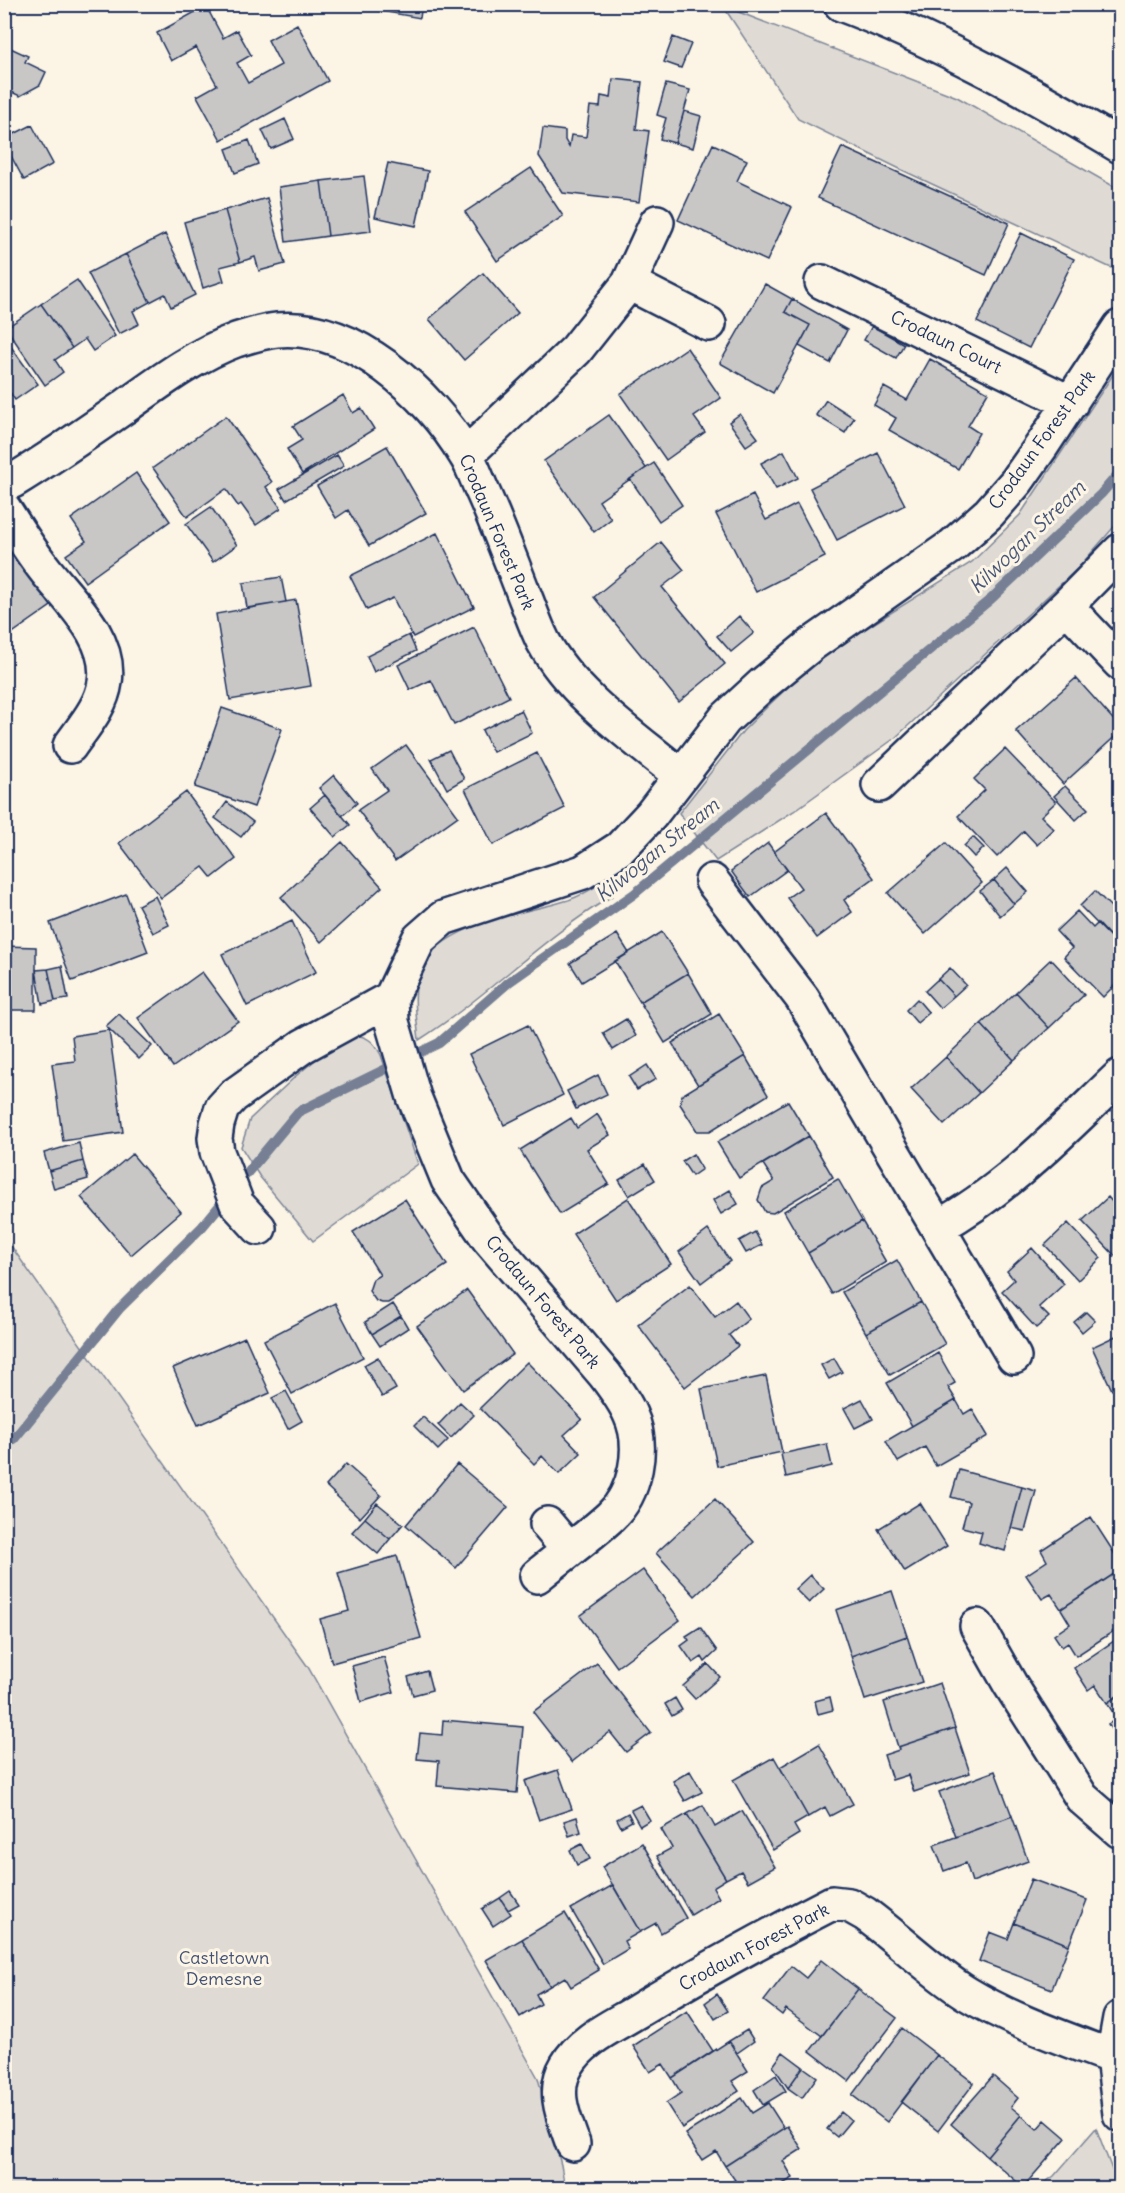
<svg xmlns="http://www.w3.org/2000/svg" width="1125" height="2193" font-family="Delius,sans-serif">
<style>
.green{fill:#dfdbd4;stroke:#7d8599;stroke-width:1.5}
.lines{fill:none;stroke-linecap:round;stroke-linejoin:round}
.stream{stroke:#767f94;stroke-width:10}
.building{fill:#c8c7c6;stroke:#1b2f5e;stroke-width:1.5}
.minor-casing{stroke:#1b2f5e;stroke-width:38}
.secondary-casing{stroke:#1b2f5e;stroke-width:38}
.minor{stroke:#fcf5e5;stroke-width:33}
.secondary{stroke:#fcf5e5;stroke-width:33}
.labels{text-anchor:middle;stroke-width:6;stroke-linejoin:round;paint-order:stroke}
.street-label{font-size:18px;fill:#1b2f5e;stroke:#fcf5e5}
.park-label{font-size:18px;fill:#425176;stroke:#fcf5e5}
.water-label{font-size:20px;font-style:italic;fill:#485779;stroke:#fcf5e5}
</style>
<rect width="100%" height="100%" fill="#fcf5e5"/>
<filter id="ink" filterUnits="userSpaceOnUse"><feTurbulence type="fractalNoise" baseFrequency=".0167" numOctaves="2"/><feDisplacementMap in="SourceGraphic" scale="12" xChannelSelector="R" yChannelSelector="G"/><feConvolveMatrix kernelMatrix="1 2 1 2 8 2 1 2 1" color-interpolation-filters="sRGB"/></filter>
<g filter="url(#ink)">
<path class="green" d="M723 6 957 97 1120 190V266L1117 269 1109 267 900 169 798 119Z
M1120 364V520L1079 567 895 738 794 811 716 861 679 813 743 731 771 703 801 675 838 646 972 562 1020 515Z
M610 878 612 896C542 938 487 997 419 1040 417 1021 413 1000 417 980 429 924 520 915 565 901 581 897 596 886 610 878Z
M353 1035C368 1036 374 1042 381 1055L418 1164 313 1241 260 1177 241 1147 250 1119 297 1075 342 1038Z
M4 1236 308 1667 538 2078 561 2165 565 2188H5Z
M1096 2128 1119 2188H1037L1054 2176Z"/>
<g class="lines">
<path class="stream" d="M4 1446 14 1439 119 1309 202 1227 298 1112 439 1043 509 982 634 894 991 599 1101 494 1120 472"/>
</g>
<path class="building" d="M376 4H422L420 18 375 10Z
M206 6 223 38 237 30 251 55 237 63 248 83 281 65 268 40 297 24 328 81 221 140 197 96 217 85 196 47 171 61 157 33Z
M673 37 691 44 681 68 664 62Z
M4 45 28 56 25 62 46 72 40 85 20 96 5 89 4 91Z
M613 79 642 82 636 129 649 131 639 202 563 193 539 156 543 128 565 131V140L569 147 571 135 586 137 590 106 600 107 601 96 611 98Z
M666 84 690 90 675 143 660 139 666 118 657 115Z
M684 111 701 116 693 148 675 143Z
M285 119 294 139 271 149 262 130Z
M32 125 53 164 24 180 4 143V139Z
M249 140 258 164 235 173 226 149Z
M713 144 747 160 737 181 792 207 767 261 678 220Z
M842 147 1009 223 986 275 818 198Z
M388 163 428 171 416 226 375 217Z
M531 168 563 216 497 261 465 212Z
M364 176 371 231 328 236 321 181Z
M321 181 328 236 286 242 279 187Z
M267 198 285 264 259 271 255 257 240 262 225 210Z
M225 210 240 262 220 267 224 281 203 288 184 222Z
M1021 233 1074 259 1029 348 977 322Z
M165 234 195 295 171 307 165 294 150 302 126 254Z
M126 254 150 302 133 311 139 324 119 334 88 273Z
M483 273 518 313 464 360 429 319Z
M77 280 115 336 93 351 85 339 72 348 41 304Z
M765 284 792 299 785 312 810 325 773 393 720 363Z
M792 299 847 330 830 363 799 346 810 325 785 312Z
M41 304 72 348 55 360 63 372 45 385 6 328Z
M872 326 904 344 896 358 864 340Z
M4 337 38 384 15 400 7 388 4 390Z
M687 348 721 398 694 417 705 432 666 460 620 394Z
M930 359 988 392 968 426 979 433 958 469 889 430 896 418 874 405 884 387 907 400Z
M343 395 353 413 361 408 374 429 302 474 287 449 302 440 293 426Z
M826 400 854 418 845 433 816 415Z
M740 414 758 438 746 446 729 422Z
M609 415 646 468 599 501 611 519 594 532 544 461Z
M226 416 272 482 266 487 281 508 256 525 241 504 238 506 226 489 187 517 153 468Z
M387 446 426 513 369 546 348 510 336 518 317 486Z
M784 451 798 478 776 489 761 463Z
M878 453 905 505 837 540 810 488Z
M337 455 344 466 286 500 279 489Z
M654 463 682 505 659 521 630 479Z
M136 473 170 521 85 582 66 555 86 541 71 519Z
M753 495 766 520 797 504 825 557 756 592 716 514Z
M211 507 237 545 213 562 186 524Z
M437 533 474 607 413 637 393 598 367 610 350 576Z
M4 541 51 606 11 634 4 625Z
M661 542 684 570 662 587 725 664 679 702 594 597Z
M281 577 286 602 247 608 243 583Z
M296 600 311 686 230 700 216 614Z
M739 616 754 633 731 652 717 636Z
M474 627 509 697 454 725 431 680 410 690 398 665Z
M409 635 416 651 374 672 367 656Z
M1076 678 1120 727V732L1063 784 1016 731Z
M222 708 282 729 254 807 195 787Z
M521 710 532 733 493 752 482 730Z
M406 745 458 816 395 861 358 810 387 790 372 769Z
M1005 749 1056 802 1041 816 1054 829 1037 845 1024 831 997 857 958 816 985 790 974 779Z
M449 750 464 779 447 789 431 759Z
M537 753 565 808 493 845 465 789Z
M334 775 357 803 342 816 319 788Z
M1065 786 1088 809 1076 820 1054 796Z
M186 792 236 859 212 878 203 867 161 898 119 843Z
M325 795 350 825 335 837 310 808Z
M227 802 253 822 241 837 215 818Z
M826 813 874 878 844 900 852 912 817 938 787 898 801 888 774 852Z
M973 837 984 848 974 857 964 846Z
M342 842 382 887 321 942 281 897Z
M768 843 787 870 750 897 731 871Z
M946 843 982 883 925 934 888 893Z
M1007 868 1028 892 1014 904 994 880Z
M994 880 1014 904 1000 916 980 891Z
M1095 891 1113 909 1120 901V947L1080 906Z
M126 894 148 952 72 981 50 923Z
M155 896 169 925 153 933 138 905Z
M1077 911 1093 928 1098 923 1120 947V980L1103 997 1064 957 1072 948 1056 931Z
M292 921 316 972 247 1006 222 954Z
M662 932 688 973 640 1002 615 961Z
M617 934 629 953 582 982 570 963Z
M4 946 36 947V1010H4Z
M1051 959 1084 995 1049 1028 1016 992Z
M62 966 68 999 55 1001 48 969Z
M950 968 966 985 954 996 938 979Z
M48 969 55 1001 42 1004 36 970Z
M202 972 238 1021 173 1067 138 1018Z
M688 973 712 1014 665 1043 640 1002Z
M938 979 954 996 940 1008 925 991Z
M1016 992 1049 1028 1014 1060 981 1024Z
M917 999 929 1013 917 1023 906 1010Z
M119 1014 152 1046 139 1059 106 1026Z
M719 1014 745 1056 698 1085 672 1043Z
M626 1019 636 1036 613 1050 603 1033Z
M981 1024 1014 1060 979 1093 946 1057Z
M528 1025 563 1095 504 1125 469 1054Z
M109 1030 123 1132 63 1141 52 1064 75 1061 72 1036Z
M745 1056 768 1095 710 1131H697L680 1104 682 1095Z
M946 1057 979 1093 944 1125 911 1089Z
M647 1065 656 1079 637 1090 629 1077Z
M598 1075 607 1094 576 1109 567 1091Z
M788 1101 809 1136 739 1178 717 1142Z
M597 1114 610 1135 587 1149 609 1184 560 1214 520 1150 571 1118 577 1128Z
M809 1136 833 1177 773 1213 765 1212 758 1200 762 1188 774 1181 763 1164Z
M79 1143 83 1161 49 1171 44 1153Z
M132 1154 181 1212 131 1255 81 1197Z
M693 1154 702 1169 692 1176 682 1161Z
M83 1161 88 1179 54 1189 49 1171Z
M645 1164 655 1180 629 1196 619 1180Z
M838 1179 862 1221 808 1253 784 1211Z
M730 1190 738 1204 721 1214 713 1200Z
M1108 1197 1120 1211V1261L1082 1221Z
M628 1198 671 1264 616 1300 573 1234Z
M405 1199 447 1265 388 1303H382L376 1301 369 1291 373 1279 380 1275 353 1232Z
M862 1221 886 1262 832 1294 808 1253Z
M1068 1223 1101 1258 1078 1280 1045 1245Z
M708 1230 730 1261 701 1283 679 1252Z
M755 1232 762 1245 746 1253 739 1241Z
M1032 1248 1064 1284 1039 1307 1049 1317 1036 1328 1002 1291 1014 1280 1007 1271Z
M897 1260 921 1302 866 1333 842 1292Z
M690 1285 715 1317 736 1301 749 1319 729 1335 738 1346 685 1387 638 1325Z
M467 1290 513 1354 463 1390 417 1326Z
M921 1302 945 1344 890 1375 866 1333Z
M335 1303 363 1357 292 1394 264 1340Z
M393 1304 401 1316 372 1334 365 1322Z
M1086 1312 1095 1321 1082 1332 1074 1322Z
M401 1316 408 1328 380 1346 372 1334Z
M1120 1334V1386L1112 1390 1092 1347Z
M245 1337 270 1393 198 1425 173 1368Z
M938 1353 955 1383 948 1387 956 1400 912 1426 887 1383Z
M378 1357 396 1389 382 1397 364 1365Z
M834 1358 842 1372 829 1379 821 1365Z
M527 1362 582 1419 564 1435 581 1453 559 1474 542 1456 534 1464 480 1408Z
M766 1376 782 1452 717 1466 701 1389Z
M286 1391 302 1421 288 1429 272 1398Z
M862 1399 873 1419 855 1428 844 1408Z
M956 1400 964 1414 972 1409 988 1436 936 1466 925 1447 898 1462 886 1441Z
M460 1402 474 1415 451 1438 438 1425Z
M423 1417 448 1440 438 1450 414 1426Z
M827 1444 832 1466 786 1477 781 1454Z
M346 1464 381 1495 360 1518 326 1486Z
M457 1464 508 1507 456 1568 406 1525Z
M959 1470 1022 1487 1005 1551 979 1543 982 1532 962 1527 969 1502 951 1497Z
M1022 1487 1036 1491 1025 1531 1011 1528Z
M715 1499 754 1542 695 1596 656 1553Z
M377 1503 403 1524 390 1539 365 1518Z
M920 1503 947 1546 905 1572 878 1529Z
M1091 1517 1120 1562V1570L1061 1609 1051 1594 1042 1599 1026 1575 1047 1561 1041 1550Z
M365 1518 390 1539 378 1554 352 1532Z
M397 1556 421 1638 332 1663 320 1619 349 1611 338 1573Z
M643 1570 680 1620 617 1667 580 1616Z
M1120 1570V1627L1076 1656 1068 1643 1062 1647 1054 1635 1070 1624 1061 1609Z
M810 1575 824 1589 809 1603 795 1589Z
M892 1591 907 1636 851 1656 836 1610Z
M700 1627 717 1651 705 1662 702 1657 693 1663 681 1646 689 1640 686 1636Z
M907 1636 922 1682 865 1700 851 1656Z
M1120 1637V1694L1107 1703 1095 1685 1088 1690 1074 1668Z
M384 1657 394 1692 361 1702 352 1666Z
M597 1663 651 1733 626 1752 610 1732 572 1762 533 1712Z
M708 1664 720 1677 695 1699 683 1686Z
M427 1671 432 1690 413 1695 408 1677Z
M940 1683 955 1728 898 1747 884 1702Z
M1120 1694V1743L1108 1724 1117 1719 1107 1703Z
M830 1697 833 1710 818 1714 815 1701Z
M675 1698 682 1710 672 1716 665 1704Z
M443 1720 523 1727 517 1793 437 1786 439 1761 417 1759 420 1733 442 1735Z
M955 1728 970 1773 914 1792 908 1775 892 1780 884 1755 899 1750 898 1747Z
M819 1744 853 1804 830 1816 825 1807 808 1817 780 1767Z
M774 1757 808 1817 794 1825 799 1834 773 1850 733 1780Z
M558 1770 572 1809 539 1820 525 1781Z
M690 1771 702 1792 685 1801 673 1781Z
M995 1771 1012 1816 956 1837 939 1792Z
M641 1805 650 1820 640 1826 631 1810Z
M703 1805 715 1827 742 1811 775 1867 748 1882 741 1871 726 1879 687 1814Z
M628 1813 632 1821 621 1827 617 1819Z
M687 1814 726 1879 713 1887 719 1898 691 1915 657 1856 672 1848 661 1829Z
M1012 1816 1028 1861 972 1882 966 1863 944 1871 934 1845Z
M577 1817 581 1832 569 1836 564 1821Z
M642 1843 686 1918 661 1933 656 1923 640 1932 602 1867Z
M582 1844 590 1859 577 1865 570 1850Z
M1031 1879 1087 1900 1069 1945 1014 1923Z
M613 1885 640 1932 624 1941 628 1949 603 1964 571 1909Z
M510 1891 519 1904 508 1910 500 1898Z
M500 1898 511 1914 493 1926 482 1909Z
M565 1913 599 1970 571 1987 565 1977 550 1986 522 1939Z
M1014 1923 1069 1945 1052 1989 979 1961 990 1932 1008 1939Z
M522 1939 550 1986 536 1994 541 2004 520 2017 486 1960Z
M821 1960 858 1989 822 2036 786 2009 782 2015 764 2001 791 1966 806 1978Z
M858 1989 897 2018 849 2081 810 2051Z
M717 1994 728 2011 715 2019 705 2003Z
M687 2011 713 2051 672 2078 663 2064 650 2072 633 2046Z
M902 2028 937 2055 887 2122 852 2095Z
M747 2030 754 2041 737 2053 729 2041Z
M729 2041 748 2071 732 2081 739 2091 682 2128 666 2103 681 2093 672 2078Z
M783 2052 803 2067 788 2088 773 2066Z
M937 2055 974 2083 938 2131 901 2102Z
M803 2067 817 2077 802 2098 788 2088Z
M776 2075 786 2091 763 2105 754 2090Z
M993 2076 1018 2098 1011 2107 1021 2115 987 2156 951 2124Z
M742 2098 752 2113 768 2103 784 2128 725 2166 716 2151 702 2160 685 2134Z
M841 2112 851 2120 837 2137 827 2129Z
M1021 2115 1037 2129 1045 2120 1066 2138 1023 2187 987 2156Z
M787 2126 802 2149 783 2161 793 2178 776 2188H722L735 2180 725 2166Z"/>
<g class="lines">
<g class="minor-casing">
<path id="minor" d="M822 282 1071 403
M629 283 709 324
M466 455 576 350 629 283 657 222
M4 485 13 481C51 458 87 433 123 408 158 383 195 355 236 340 249 336 264 331 277 330 353 323 429 394 465 454 472 464 476 477 481 488 498 525 512 564 527 602 532 615 537 629 543 641 572 695 634 737 681 776
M4 509C17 529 29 549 43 567 67 599 112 637 105 682 102 706 84 726 70 746
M1066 606 1120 551
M879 785 1066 606 1120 663
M712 881 802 998 1014 1357
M391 998 392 1022 414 1097 448 1180 488 1238 605 1375C614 1387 624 1400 630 1414 645 1446 636 1493 610 1517 587 1538 561 1556 537 1576
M938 1227C1008 1189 1063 1130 1120 1076
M259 1228 237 1204 217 1152 215 1138 217 1124 222 1108 233 1096 303 1046 391 998 419 939 443 918 583 872 620 848 651 815 725 719 763 684 812 644 952 546 989 513 1017 481 1043 444 1120 327
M547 1524 569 1550
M977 1626 1010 1684 1082 1798 1120 1831
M1120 2018 1113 2057 1120 2114
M573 2144C564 2118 551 2091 567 2065 581 2040 613 2026 636 2012 700 1973 766 1937 832 1903L849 1905 865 1914C899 1939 931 1971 966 1993 1012 2021 1063 2038 1113 2057"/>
</g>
<g class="secondary-casing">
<path id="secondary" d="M841 4C939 41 1031 93 1120 146"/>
</g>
<use href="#minor" class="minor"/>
<use href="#secondary" class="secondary"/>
</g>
</g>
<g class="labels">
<g class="street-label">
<text transform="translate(946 342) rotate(26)" y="6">Crodaun Court</text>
<text transform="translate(1042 440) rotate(-54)" y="6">Crodaun Forest Park</text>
<text transform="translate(497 532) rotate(67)" y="6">Crodaun Forest Park</text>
<text transform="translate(543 1302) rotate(50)" y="6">Crodaun Forest Park</text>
<text transform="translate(754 1947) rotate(-28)" y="6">Crodaun Forest Park</text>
</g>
<g class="park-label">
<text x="224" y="1964">Castletown<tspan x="224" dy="21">Demesne</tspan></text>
</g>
<g class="water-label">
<text transform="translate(1027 537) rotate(-44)" y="7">Kilwogan Stream</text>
<text transform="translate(657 850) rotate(-39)" y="7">Kilwogan Stream</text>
</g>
</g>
<rect width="1125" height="2193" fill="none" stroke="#fcf5e5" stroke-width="24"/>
<rect x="12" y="12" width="1101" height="2169" fill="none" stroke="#1b2f5e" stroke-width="2" filter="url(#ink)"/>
</svg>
